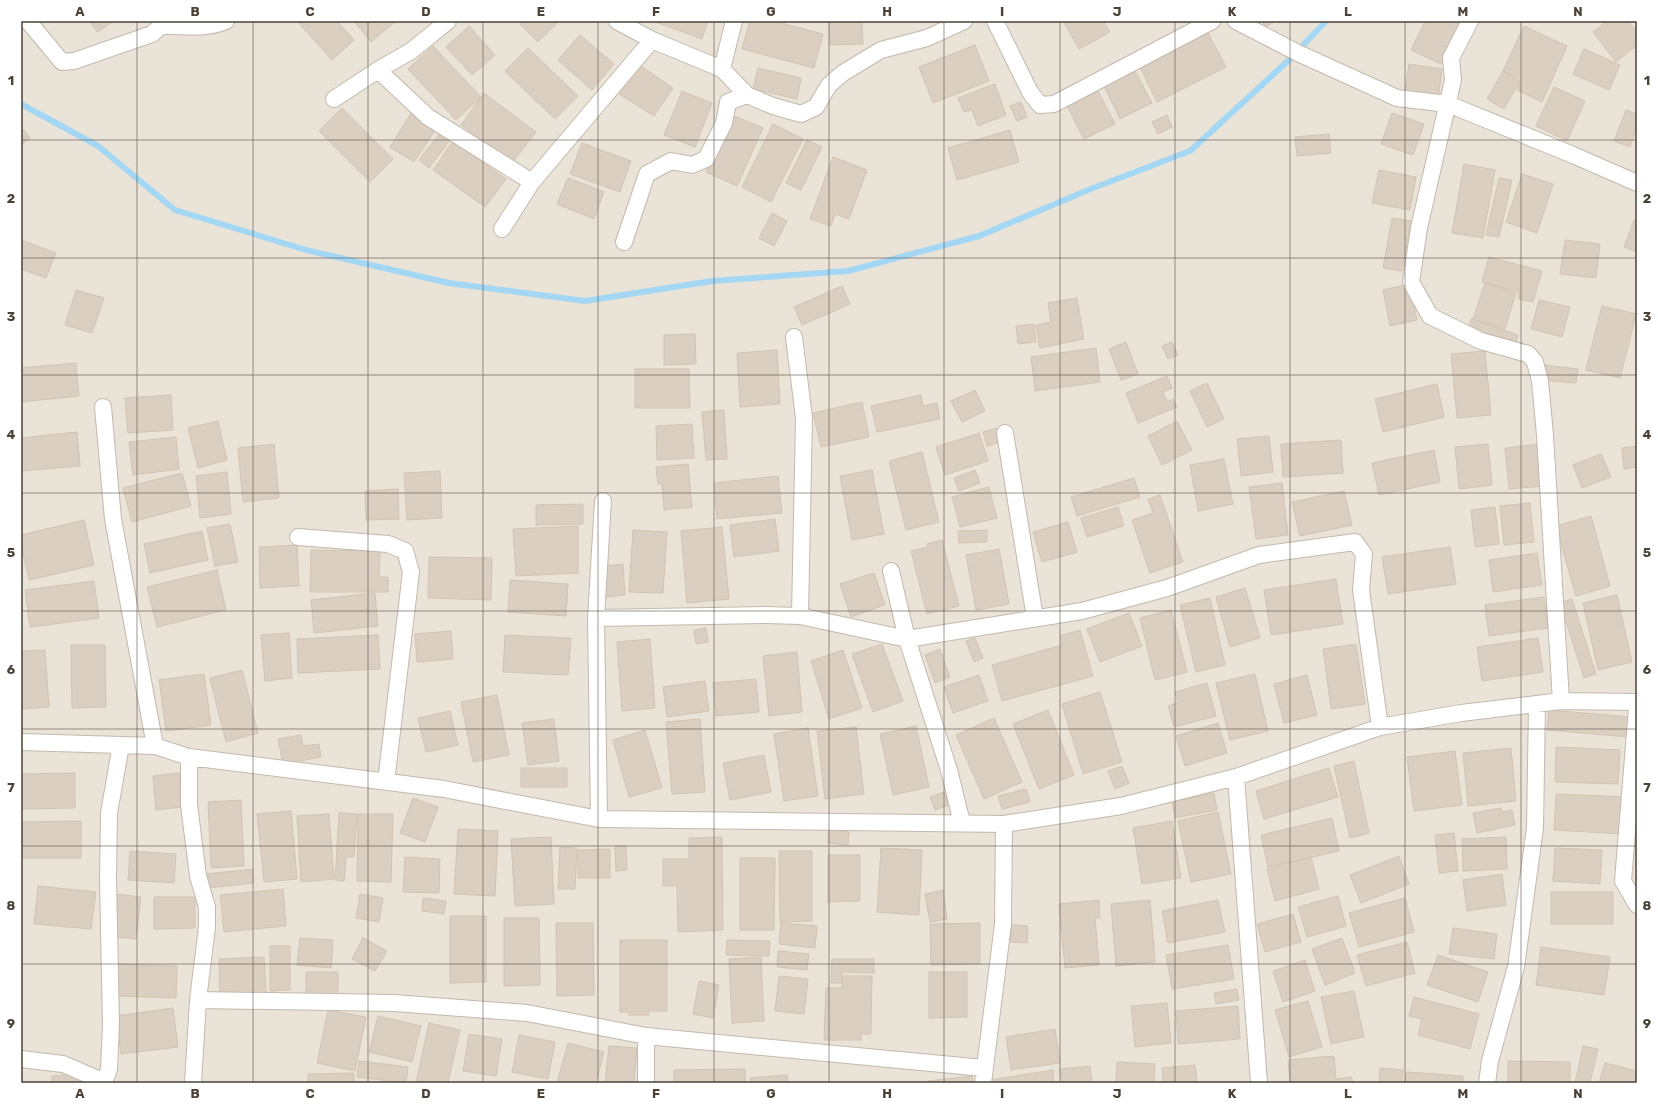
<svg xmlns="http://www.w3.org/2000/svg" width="1658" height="1104" font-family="Rubik,sans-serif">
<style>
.residential{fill:#eae3d8}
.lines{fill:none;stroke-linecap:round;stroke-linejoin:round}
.stream{stroke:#a4d7f4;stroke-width:6}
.building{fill:#dbcfc1;stroke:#d3c4b1}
.street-casing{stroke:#c2b9ac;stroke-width:18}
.street{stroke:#fff;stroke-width:16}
.grid{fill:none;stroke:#4a4237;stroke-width:1;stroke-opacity:0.55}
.neatline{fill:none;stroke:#4a4237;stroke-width:1.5}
.grid-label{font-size:13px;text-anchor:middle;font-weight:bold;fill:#4a4237}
</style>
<rect width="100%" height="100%" fill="#f5f1ea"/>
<path class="residential" d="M21 21H1637V1083H21Z"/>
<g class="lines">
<path class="stream" d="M21 104 98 146 175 210 306 250 449 283 585 301 712 281 848 271 979 236 1088 190 1190 151 1290 59 1326 21"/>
</g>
<path class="building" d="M90 21H114L97 32Z
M297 21H337L354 40 332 60Z
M354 21H396L371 42Z
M524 21H559L538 42 520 24Z
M653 21H708L702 39Z
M750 21H773L823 34 814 68 742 49Z
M829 21H862L863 44 830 45Z
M1063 21H1103L1110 32 1079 49Z
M1262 21H1276L1266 27Z
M1425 21H1461L1441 64 1411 50Z
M1607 21H1628L1637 32V45L1616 62 1593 32Z
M469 26 495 55 472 75 446 47Z
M1524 26 1567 46 1542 102 1517 90 1522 79 1503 71Z
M1208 33 1226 67 1157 102 1140 67Z
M580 35 614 64 592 90 558 60Z
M975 45 989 81 933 103 919 67Z
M433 46 481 97 456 120 408 69Z
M528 48 578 96 555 119 505 71Z
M1584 49 1620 65 1609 90 1573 74Z
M638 64 673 88 654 116 619 94Z
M1409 64 1442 69 1438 101 1404 96Z
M758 68 801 78 797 99 753 89Z
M1135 71 1152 103 1120 119 1104 86Z
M1503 71 1520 81 1504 109 1487 99Z
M995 84 1006 115 978 126 972 110 964 112 958 98Z
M1554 87 1585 101 1567 141 1536 126Z
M682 91 712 103 695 147 664 135Z
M1098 91 1115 124 1084 139 1067 106Z
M484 93 536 132 512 163 461 125Z
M1021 102 1027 117 1017 121 1010 106Z
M342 108 393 159 370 182 319 131Z
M413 110 438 126 414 162 390 147Z
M1626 110 1637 114V125L1630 147 1614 141Z
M1392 113 1424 124 1413 155 1381 144Z
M732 115 763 128 737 186 706 172Z
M1167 115 1172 127 1158 134 1152 122Z
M773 124 803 139 771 202 742 187Z
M443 129 453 136 429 168 419 160Z
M24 130 30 138 21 145V132Z
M1010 130 1019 162 957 180 948 148Z
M1329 134 1331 153 1297 156 1295 137Z
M807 140 822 147 801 190 786 183Z
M453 141 506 179 485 207 433 170Z
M582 143 631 161 620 192 570 174Z
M833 157 867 170 849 219 835 214 831 226 810 219Z
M1464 164 1495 170 1483 238 1452 233Z
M1379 170 1416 177 1410 210 1372 203Z
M1522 174 1553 184 1537 233 1506 222Z
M568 178 604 192 594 219 557 204Z
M1499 178 1512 180 1499 237 1486 235Z
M772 213 787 221 774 246 759 238Z
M1392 218 1411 221 1402 271 1383 268Z
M1634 220 1637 221V252L1624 247Z
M21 240 56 253 46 278 21 269Z
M1565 240 1600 244 1596 278 1560 274Z
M1489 257 1542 271 1533 302 1518 299 1519 292 1482 282Z
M1485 283 1516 293 1505 329 1473 319Z
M1409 284 1417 320 1390 326 1383 290Z
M842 286 850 304 802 325 794 307Z
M76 290 104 298 92 333 65 325Z
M1077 298 1084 339 1040 348 1036 325 1051 322 1048 303Z
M1539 300 1570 307 1562 337 1531 329Z
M1602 306 1636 314 1620 378 1586 370Z
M1471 319 1518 335 1514 347 1468 331Z
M1034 324 1036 342 1018 344 1016 326Z
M695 334 696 364 664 365V335Z
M1126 342 1138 374 1121 380 1109 349Z
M1172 342 1178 355 1168 359 1162 346Z
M1096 348 1100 382 1035 391 1031 357Z
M777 350 780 404 740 407 737 353Z
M1485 351 1491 415 1457 418 1451 354Z
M76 363 79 396 21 402V368Z
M1544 365 1578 369 1576 383 1542 380Z
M635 369H689L690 408H635Z
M1167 376 1172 388 1163 392 1167 402 1173 399 1177 407 1138 423 1126 393Z
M1207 383 1224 419 1207 427 1190 391Z
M1437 384 1444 417 1383 432 1375 399Z
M975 390 985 411 962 422 951 401Z
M171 395 173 430 128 433 125 398Z
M921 395 923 406 937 403 940 419 877 432 871 406Z
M862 402 869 437 821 447 813 413Z
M724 410 727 459 706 460 702 412Z
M218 421 227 460 198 468 188 428Z
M1177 421 1192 450 1162 465 1148 436Z
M692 424 694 458 657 460 656 426Z
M997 428 1000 442 987 446 983 432Z
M77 432 80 466 21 471V438Z
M979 433 988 461 945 475 936 447Z
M1269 436 1273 472 1241 476 1237 439Z
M176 437 179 469 133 475 129 442Z
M1341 440 1343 473 1283 477 1281 444Z
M274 444 279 498 243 502 238 448Z
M1488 444 1492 485 1459 489 1455 447Z
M1540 444 1544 486 1509 489 1505 448Z
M1637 446V467L1624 469 1622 448Z
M1434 450 1440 482 1379 495 1372 463Z
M922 452 939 522 906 530 889 461Z
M1601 454 1611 477 1582 488 1573 465Z
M1224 459 1233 504 1198 511 1190 465Z
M688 464 692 507 664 510 662 484H658L656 467Z
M872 470 884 534 852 540 840 476Z
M975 470 980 483 959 491 954 478Z
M440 471 442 518 407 520 404 473Z
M227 472 231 514 200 518 196 476Z
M182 473 191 506 132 522 123 488Z
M778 476 782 513 717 519 714 483Z
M1134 478 1140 497 1077 516 1071 497Z
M1282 483 1288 535 1256 539 1249 487Z
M989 487 997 518 960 527 952 497Z
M398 489 399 519 366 520 365 491Z
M1344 491 1352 525 1300 536 1292 502Z
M1160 495 1183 562 1150 573 1132 520 1153 513 1148 499Z
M1530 503 1534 542 1504 545 1500 506Z
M583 504V524L536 525V505Z
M1118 507 1124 526 1087 537 1081 518Z
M1495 507 1499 544 1475 547 1471 510Z
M1591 516 1610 586 1576 596 1556 526Z
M775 519 779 551 734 557 730 525Z
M84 520 94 565 29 580 21 544V535Z
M1068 522 1077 552 1042 562 1033 532Z
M230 524 238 562 215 566 207 528Z
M578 526V573L516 576 513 529Z
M722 527 729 599 687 603 681 531Z
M633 530 667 532 663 593 629 592Z
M987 530V542L959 543 958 531Z
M202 531 208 560 150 573 144 544Z
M942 540 959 606 927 614 911 551 928 547 927 544Z
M297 545 299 586 260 588 259 547Z
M1450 547 1456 584 1388 594 1382 557Z
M999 549 1009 604 976 610 966 555Z
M311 550 380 551 379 577H388V592H310Z
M1537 553 1542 585 1493 592 1489 560Z
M429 557 492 558 491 600 428 598Z
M623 564 625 595 606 597 604 566Z
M217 570 226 610 157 627 147 587Z
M874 573 885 605 851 617 840 584Z
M1336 579 1343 624 1271 635 1264 590Z
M510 580 568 584 566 616 508 612Z
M94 581 99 618 30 627 25 590Z
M1245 588 1260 638 1230 647 1216 597Z
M375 593 378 626 314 633 311 600Z
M1617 595 1632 662 1598 670 1583 603Z
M1544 597 1548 628 1489 636 1485 605Z
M1210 598 1225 665 1196 672 1180 605Z
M1572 599 1596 674 1584 678 1560 603Z
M1171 610 1187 672 1155 680 1140 618Z
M1129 613 1142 646 1100 662 1087 629Z
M706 628 708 642 696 644 694 630Z
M1080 630 1093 676 1002 701 992 665 1062 645 1060 636Z
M451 631 453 659 417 662 415 634Z
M289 633 292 678 265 681 261 635Z
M378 635 380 669 298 673 297 639Z
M505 635 571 638 568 675 503 672Z
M975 638 983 658 974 662 966 641Z
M1538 638 1543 672 1482 681 1477 647Z
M650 639 655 708 622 711 617 642Z
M882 644 903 701 873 712 852 654Z
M1356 644 1365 704 1331 709 1323 649Z
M71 645H105L106 707 72 708Z
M940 649 950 677 935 683 925 655Z
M45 650 49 707 21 709V651Z
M843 650 862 708 829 719 811 661Z
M797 652 802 712 769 716 763 656Z
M242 670 258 733 226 742 210 678Z
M204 674 211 725 166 731 159 680Z
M1255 674 1268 731 1230 740 1216 683Z
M979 675 988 701 953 713 944 687Z
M1307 675 1317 715 1284 723 1274 684Z
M756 679 759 712 716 716 713 683Z
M705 681 709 711 667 717 663 687Z
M1207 683 1216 716 1174 727 1168 706 1178 703 1175 692Z
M1100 692 1122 762 1083 774 1062 704Z
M497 695 509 755 473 762 461 702Z
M1048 710 1074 775 1039 789 1013 724Z
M1549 710 1630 717 1628 737 1547 730Z
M450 711 458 745 426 752 418 718Z
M994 718 1022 782 984 799 956 735Z
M554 719 559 761 528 765 522 723Z
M700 719 705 792 672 794 666 722Z
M1218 723 1227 753 1185 766 1176 736Z
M916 726 929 787 893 795 880 734Z
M856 727 864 794 825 799 817 731Z
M808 728 818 796 784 801 774 734Z
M645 730 662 788 629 797 613 740Z
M301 735 303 746 319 744 321 757 283 764 278 739Z
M1556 747 1620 750 1618 784 1555 782Z
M1511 748 1516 801 1468 806 1463 753Z
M1455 751 1462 805 1414 811 1407 757Z
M764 755 771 792 730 800 723 763Z
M1354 761 1369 833 1350 838 1334 766Z
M1122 766 1129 783 1115 789 1108 771Z
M521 768H567V787H521Z
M1329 768 1338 797 1264 819 1256 791Z
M75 773V808L21 809V774Z
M179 773 183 807 156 810 153 776Z
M1026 789 1030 802 1002 809 998 796Z
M944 792 949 805 935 810 930 797Z
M1214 793 1217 810 1175 818 1172 802Z
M1556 794 1627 797 1625 834 1554 830Z
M413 798 438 807 425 842 400 833Z
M241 800 244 866 211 868 208 802Z
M1501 808 1502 812 1512 810 1515 825 1477 833 1473 813Z
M291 811 297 879 264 882 257 814Z
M1218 812 1231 874 1191 882 1178 821Z
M339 813 357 814 354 857H346L344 881 335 880Z
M329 814 334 879 301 882 297 816Z
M358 814H393L391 882 357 881Z
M1332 818 1339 851 1268 867 1261 835Z
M81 821V858H21V822Z
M1172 821 1181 878 1142 884 1133 828Z
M458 829 498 831 495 896 454 894Z
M829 830 849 832 848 845 828 843Z
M1454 833 1458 871 1439 873 1435 835Z
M551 837 554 904 515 906 511 839Z
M722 837 723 930 678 932 677 886H663V859H689V838Z
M1506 837 1507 869 1463 871 1462 839Z
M615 846H626L627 870 616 871Z
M560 847 577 848 575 889H558Z
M881 848 922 850 919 915 877 912Z
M1555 848 1602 850 1600 884 1553 881Z
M610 849V878H578V850Z
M130 851 176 854 174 883 128 880Z
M779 851H812V921L780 922Z
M828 855H860V901L828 902Z
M1399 856 1409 884 1361 903 1350 875Z
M405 857 440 859 439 893 403 892Z
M1311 857 1319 889 1275 901 1267 869Z
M740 858H775L774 930H740Z
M253 869 254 883 208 888 206 874Z
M1502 874 1506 905 1467 911 1463 880Z
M38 886 96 892 91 929 34 924Z
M283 889 286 926 224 932 220 895Z
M943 890 947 919 930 922 925 894Z
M1551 892H1613V924H1551Z
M115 894 141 897 136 939 110 936Z
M360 894 383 898 379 922 356 918Z
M1338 896 1346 926 1307 937 1298 907Z
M154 897H195V928L154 929Z
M423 898 446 901 444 914 422 911Z
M1405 898 1414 932 1359 947 1349 913Z
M1099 900 1100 918H1095L1099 965 1065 968 1059 904Z
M1150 900 1155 962 1116 966 1111 904Z
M1218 900 1225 932 1168 943 1162 911Z
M1293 914 1301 942 1265 952 1257 924Z
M450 916H486V982L450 983Z
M504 918H539L540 985 504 986Z
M556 923H593L594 995 557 996Z
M781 923 817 926 815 948 779 944Z
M980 923V964L931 965 930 924Z
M1012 925 1028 926 1027 943 1010 942Z
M1453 928 1497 934 1494 959 1449 954Z
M300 938 333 940 331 968 297 965Z
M363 938 387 951 375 971 352 959Z
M1342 938 1355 973 1325 985 1312 949Z
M620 940H667V1011H649V1015H629V1012H620Z
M727 940 770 941 769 956 726 955Z
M1407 942 1415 973 1366 986 1357 955Z
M1228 945 1234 979 1172 989 1166 955Z
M270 946H290V990L270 991Z
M1541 947 1610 957 1604 995 1536 985Z
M778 951 809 954 807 970 777 967Z
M1438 955 1488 972 1478 1002 1427 985Z
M264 957 266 993 220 994 219 959Z
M761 957 764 1021 732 1023 729 959Z
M832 959H874V973L842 972V983H831Z
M1305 960 1315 991 1283 1002 1273 971Z
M117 964 177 966 176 998 116 996Z
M306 972H338V992H306Z
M929 972H967V1017L929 1018Z
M779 976 808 979 804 1014 775 1011Z
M842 976H872L871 1034H861V1040H824L826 988H842Z
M699 981 719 985 713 1018 693 1014Z
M1237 989 1239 1000 1216 1004 1214 993Z
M1354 991 1364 1037 1331 1044 1321 997Z
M1414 997 1479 1014 1470 1049 1418 1035 1422 1019 1409 1016Z
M1308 1001 1322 1047 1289 1057 1275 1010Z
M1167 1003 1171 1043 1135 1047 1131 1006Z
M1238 1006 1240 1039 1178 1044 1176 1011Z
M173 1008 178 1047 121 1054 116 1016Z
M328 1010 366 1017 355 1071 317 1063Z
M378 1016 421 1026 412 1062 369 1052Z
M429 1023 460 1030 448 1083H416Z
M1055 1029 1060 1063 1011 1070 1006 1037Z
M469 1034 502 1039 496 1076 463 1071Z
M519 1035 555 1042 548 1079 512 1072Z
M568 1043 604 1052 596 1083H557Z
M609 1046 637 1048 634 1083H605Z
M1583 1046 1598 1049 1590 1083H1575Z
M1334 1056 1336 1079 1352 1077V1083H1290L1288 1060Z
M359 1061 408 1067 406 1083 357 1077Z
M1508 1061 1570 1062V1083H1508Z
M1117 1062 1155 1064 1154 1083H1116Z
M1605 1063 1637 1071V1083H1599Z
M1195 1065 1197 1083H1163L1162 1068Z
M1090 1066 1092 1083H1062L1060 1069Z
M1380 1068 1403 1070 1402 1083H1379Z
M745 1069V1083H674V1070Z
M1053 1070 1054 1083H990V1080Z
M1406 1072 1463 1076V1083H1405Z
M354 1073V1083H308V1074Z
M83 1074V1083H52V1076Z
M787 1075 788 1083H751L750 1078Z
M972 1076 973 1083H928V1081Z"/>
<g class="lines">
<g class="street-casing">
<path id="street" d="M28 21 62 62 74 61 152 34 161 26C183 25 206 30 226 21
M617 21 652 40 722 69 747 95 773 106 801 114 816 107 829 85 843 73 881 50 927 38 964 21
M995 21 1030 92 1040 105 1054 104 1212 21
M1236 21 1298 53 1397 98 1448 104 1573 155 1637 183
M1470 21 1451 58 1453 80 1419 228 1411 282 1430 316 1481 341 1528 354 1535 362 1540 381 1545 435 1561 701
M722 69 734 21
M378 70 428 117 532 182
M334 99 378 70 411 51 448 21
M502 229 532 182 652 40
M624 242 647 174 671 161 692 165 706 159 724 123 728 102 747 95
M794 337 804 418 800 616
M103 407 113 519 155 746
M1005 433 1035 618
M298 537 388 544 405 551 411 572 386 782
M891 571 907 639 949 770 962 823
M596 618 766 615 800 616 907 639 1082 611 1167 588 1259 555 1355 542 1364 554 1361 590 1380 727
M1637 708 1623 881 1637 905
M21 742 155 746 189 757 444 789 599 819 1004 824 1121 806 1236 777 1380 727 1461 713 1561 701 1637 702
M189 757V805L198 876 207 907V927L198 1000 193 1083
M1236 777 1259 1083
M599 819 596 618 603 501
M198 1000 394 1003 527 1013 646 1036 984 1068
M21 1059 63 1064 105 1082
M104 1083 109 1069 111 1024 108 880 109 813 121 745
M646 1083V1036
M983 1083 1003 924 1004 824
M1487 1083 1490 1061 1516 967 1535 828 1537 705"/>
</g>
<use href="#street" class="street"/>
</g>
<path class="grid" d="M137 21V1083M253 21V1083M368 21V1083M483 21V1083M598 21V1083M714 21V1083M829 21V1083M944 21V1083M1060 21V1083M1175 21V1083M1290 21V1083M1405 21V1083M1521 21V1083M21 140H1637M21 258H1637M21 375H1637M21 493H1637M21 611H1637M21 729H1637M21 846H1637M21 964H1637"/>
<rect width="1658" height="1104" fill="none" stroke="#ffffff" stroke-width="44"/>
<rect x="22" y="22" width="1614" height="1060" class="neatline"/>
<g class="grid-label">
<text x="80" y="16">A</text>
<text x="195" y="16">B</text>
<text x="310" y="16">C</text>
<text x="426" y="16">D</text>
<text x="541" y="16">E</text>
<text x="656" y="16">F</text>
<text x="771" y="16">G</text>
<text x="887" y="16">H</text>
<text x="1002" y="16">I</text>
<text x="1117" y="16">J</text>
<text x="1232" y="16">K</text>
<text x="1348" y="16">L</text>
<text x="1463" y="16">M</text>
<text x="1578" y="16">N</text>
<text x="11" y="85">1</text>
<text x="1647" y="85">1</text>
<text x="11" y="203">2</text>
<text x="1647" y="203">2</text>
<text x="11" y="321">3</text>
<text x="1647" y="321">3</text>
<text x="11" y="439">4</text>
<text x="1647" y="439">4</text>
<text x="11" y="557">5</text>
<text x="1647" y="557">5</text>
<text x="11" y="674">6</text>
<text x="1647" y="674">6</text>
<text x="11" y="792">7</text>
<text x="1647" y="792">7</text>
<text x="11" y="910">8</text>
<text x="1647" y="910">8</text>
<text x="11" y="1028">9</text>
<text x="1647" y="1028">9</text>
<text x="80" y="1098">A</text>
<text x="195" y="1098">B</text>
<text x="310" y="1098">C</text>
<text x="426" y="1098">D</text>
<text x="541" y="1098">E</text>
<text x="656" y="1098">F</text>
<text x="771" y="1098">G</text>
<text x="887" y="1098">H</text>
<text x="1002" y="1098">I</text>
<text x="1117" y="1098">J</text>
<text x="1232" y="1098">K</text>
<text x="1348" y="1098">L</text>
<text x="1463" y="1098">M</text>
<text x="1578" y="1098">N</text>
</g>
</svg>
